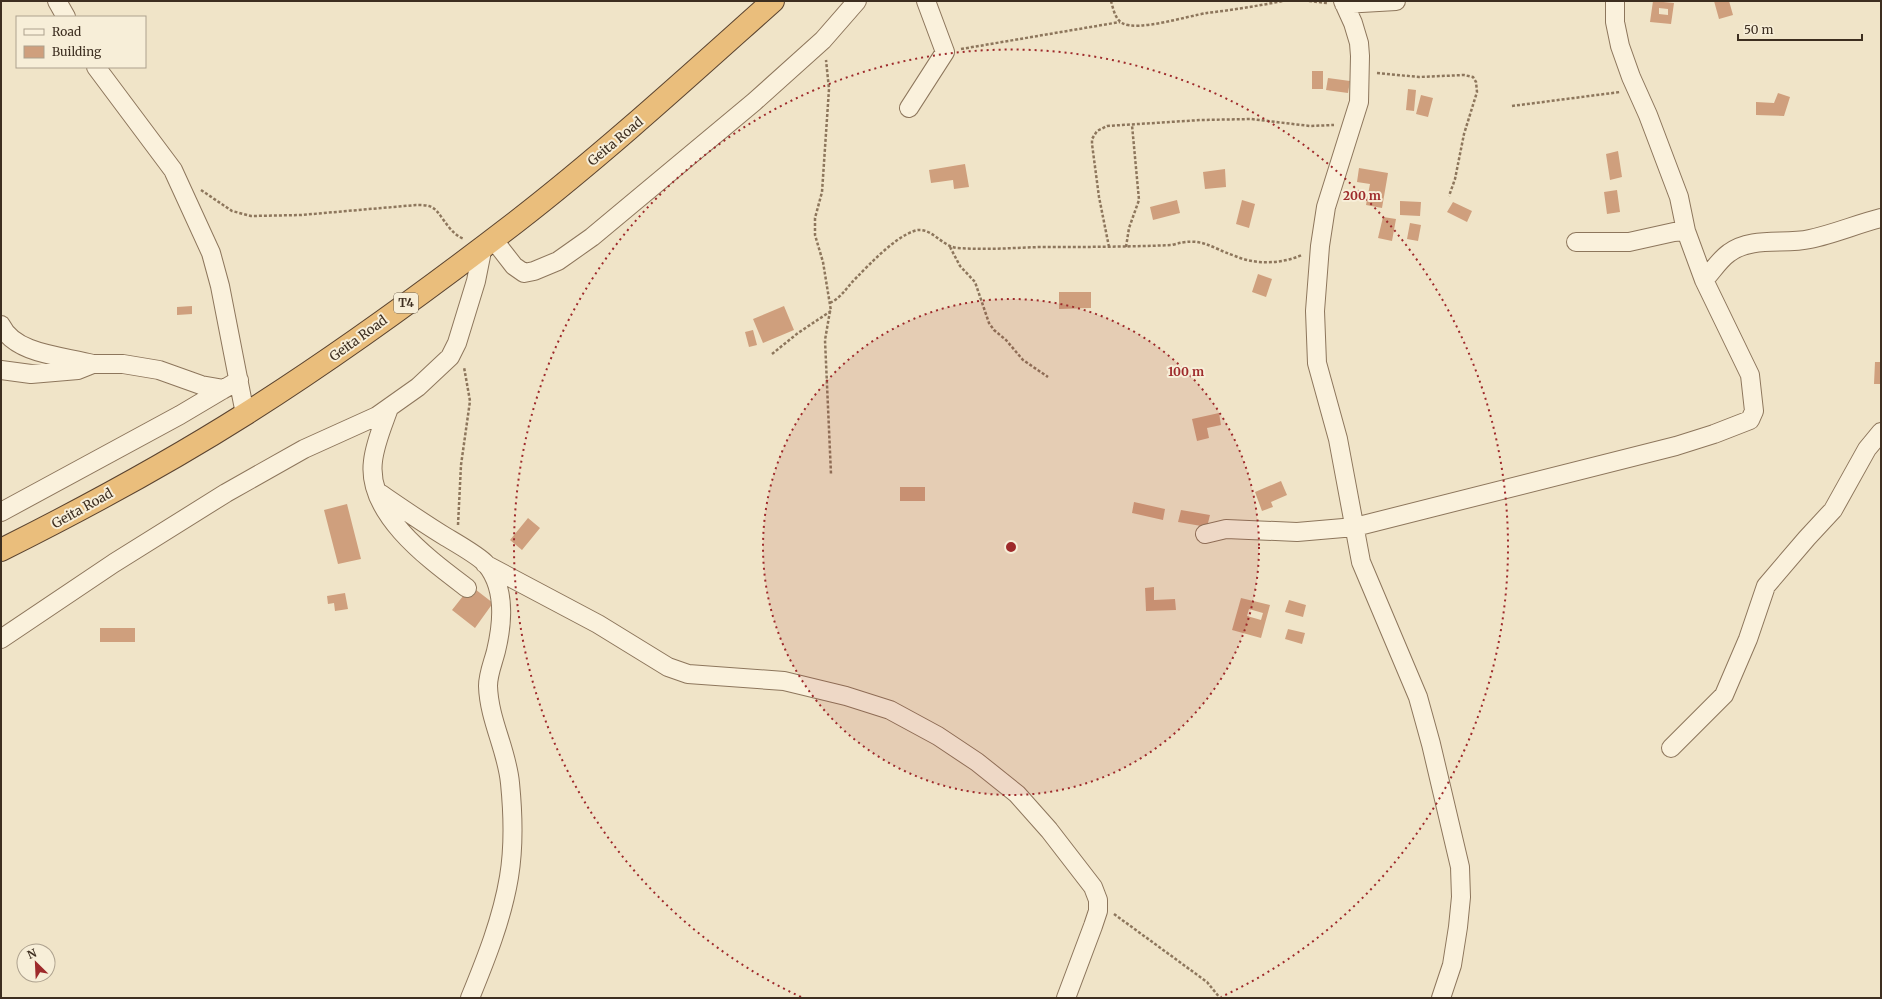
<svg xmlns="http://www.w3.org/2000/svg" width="1882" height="999" font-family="Merriweather,serif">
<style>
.building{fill:#cf9f7d;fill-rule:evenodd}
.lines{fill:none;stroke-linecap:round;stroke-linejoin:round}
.minor-casing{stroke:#8d765c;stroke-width:20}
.trunk-casing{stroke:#5b4430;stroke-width:24}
.path{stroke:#8d765c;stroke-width:2.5;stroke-dasharray:3 2;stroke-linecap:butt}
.minor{stroke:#faf1dc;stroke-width:18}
.trunk{stroke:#eabe7c;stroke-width:22}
.ring{fill:none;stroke:#9e2a2b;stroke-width:2;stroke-dasharray:2 4}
.labels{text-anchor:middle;stroke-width:4;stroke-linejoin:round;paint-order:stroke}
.shield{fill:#f7eed8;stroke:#756857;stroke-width:1}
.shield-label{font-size:12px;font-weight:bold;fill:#3d2e20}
.street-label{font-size:13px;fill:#3d2e20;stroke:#f7eed8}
.centre{fill:#9e2a2b;stroke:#f7eed8;stroke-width:2}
.ring-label{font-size:12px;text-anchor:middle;font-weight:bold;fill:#9e2a2b;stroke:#f7eed8;stroke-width:4;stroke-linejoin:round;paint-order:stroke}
</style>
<rect width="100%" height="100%" fill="#f0e4c8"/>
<path class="building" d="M1653 1 1674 3 1671 24 1650 22ZM1659 8 1668 9V15L1659 14Z
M1714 1H1729L1733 15 1719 19Z
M1312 71H1323V89H1312Z
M1328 78 1350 81 1348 93 1326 90Z
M1408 89 1416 90 1414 111 1406 110Z
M1778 93 1790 97 1784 116 1756 115V102L1774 103Z
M1421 95 1433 98 1428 117 1416 114Z
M1618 151 1622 177 1610 180 1606 154Z
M965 164 969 187 954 189 953 180 931 183 929 170Z
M1359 168 1388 173 1382 208 1366 205 1370 184 1357 182Z
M1225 169 1226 187 1205 189 1203 172Z
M1617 190 1620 212 1607 214 1604 192Z
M1177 200 1180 213 1153 220 1150 207Z
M1242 200 1255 204 1249 228 1236 224Z
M1400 201 1421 202 1420 216 1400 215Z
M1453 202 1472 211 1467 222 1447 212Z
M1383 217 1396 219 1392 241 1378 238Z
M1410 223 1421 225 1418 241 1407 239Z
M1258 274 1272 279 1266 297 1252 292Z
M1059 292H1091V308L1059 309Z
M192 306V314L177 315V307Z
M784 306 794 330 763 343 753 319Z
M753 330 757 345 749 347 745 332Z
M1875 362H1881V384H1874Z
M1219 413 1221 425 1207 428 1209 438 1197 441 1192 419Z
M1281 481 1287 495 1271 502 1273 507 1262 511 1255 492Z
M900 487H925V501H900Z
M1134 502 1165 509 1163 520 1132 513Z
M347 504 361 559 338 564 324 510Z
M1181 510 1210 515 1207 527 1178 522Z
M528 518 540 528 522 550 510 540Z
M471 586 493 603 475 628 452 610Z
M1154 587V600L1175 599 1176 610 1146 611 1145 588Z
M345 593 348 609 335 611 334 603 328 604 327 596Z
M1241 598 1270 605 1261 638 1232 630ZM1249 609 1263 613 1261 620 1247 616Z
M1289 600 1306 605 1303 617 1285 612Z
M100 628H135V642H100Z
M1288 629 1305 633 1302 644 1285 639Z"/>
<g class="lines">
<g class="minor-casing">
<path id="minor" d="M57 1 66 17
M1343 1 1353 23 1359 43 1360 56 1359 102 1326 207 1320 246 1315 311 1317 363 1338 439 1361 562 1418 697 1431 744 1460 867 1461 897 1458 927 1452 965 1441 998
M1344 4 1396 1
M96 67 173 170 211 253 220 286 245 414
M909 108 945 52 926 1
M493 239 514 266 524 273 534 271 558 261 592 237 754 102 823 40 857 1
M1576 242H1629L1674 232 1686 231
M1704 280C1712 272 1719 260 1729 253 1752 236 1784 245 1810 239 1834 234 1857 224 1881 218
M1 325C15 355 65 356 93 364
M1 370 31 374 78 370 93 364H123L159 370 201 385 224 389
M389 408C383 425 375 443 373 461 366 514 430 560 467 588
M378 492C400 507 423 523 446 537 456 543 479 556 486 564 506 588 503 622 496 651 493 663 488 674 488 686 489 720 507 750 510 783 513 813 514 847 509 877 502 919 486 959 470 998
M1 512 180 415 239 380
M1205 534 1226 529 1297 532 1355 527 1676 446 1714 434 1750 420 1754 411 1750 375 1704 280 1686 231 1679 197 1648 115 1631 77 1620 46 1615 22V1
M485 564 598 624 668 667 688 674 784 681 846 696 890 710 938 736 977 762 1017 794 1049 830 1093 887 1098 900V911L1093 926 1066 998
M1 639 114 563 226 493 304 449 377 416 418 387 450 357 457 343 476 281 483 246
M1671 748 1724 695 1748 639 1766 586 1807 538 1833 510 1867 449 1881 432"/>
</g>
<g class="trunk-casing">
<path id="trunk" d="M1 550C85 508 168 463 247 413 340 354 429 289 516 222 605 153 689 76 773 1"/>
</g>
<path class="path" d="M1111 1C1113 8 1115 19 1122 23 1138 32 1187 16 1207 13 1232 10 1257 6 1283 1
M1309 1 1327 3
M961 49 1120 22
M1377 73 1419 77 1464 75 1473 77 1476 82 1477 92 1464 134 1455 179 1449 196
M1512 106 1620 92
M201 190 232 211 251 216 301 215 416 205C420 205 425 205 429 206 441 209 446 232 464 239
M950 247 960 266 975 282 989 323 994 330 1006 340 1023 360 1048 377
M1109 247 1099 197 1092 144V139L1097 131 1107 126 1201 120 1251 119 1310 126 1334 125
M1126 247 1129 228 1139 200 1132 125
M830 303C843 296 846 288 856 278 871 263 894 238 914 231 930 225 941 246 957 248 985 250 1012 248 1039 247 1084 247 1128 247 1172 245 1201 236 1209 247 1235 256 1256 265 1281 264 1302 255
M830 311 825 340 831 474
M772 354 798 333 831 311 823 262 815 235V218L822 192 829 89 826 60
M458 525 461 465 470 401 464 367
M1114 914 1207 982 1220 998"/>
<use href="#minor" class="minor"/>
<use href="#trunk" class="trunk"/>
</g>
<circle cx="1011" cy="547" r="248" fill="#9e2a2b" fill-opacity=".12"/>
<g class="ring">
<circle cx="1011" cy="547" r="248"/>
<path d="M801 997A497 497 0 1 1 1221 997"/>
</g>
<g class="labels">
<rect class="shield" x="394" y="293" width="24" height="20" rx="3"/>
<g class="shield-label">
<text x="406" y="307">T4</text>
</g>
<g class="street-label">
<text transform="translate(615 141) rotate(-40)" y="5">Geita Road</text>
<text transform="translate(358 338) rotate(-36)" y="5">Geita Road</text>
<text transform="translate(82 508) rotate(-29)" y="5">Geita Road</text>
</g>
</g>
<circle cx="1011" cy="547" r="6" class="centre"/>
<g class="ring-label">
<text x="1362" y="200">200 m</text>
<text x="1186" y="376">100 m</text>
</g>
<rect width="1882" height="999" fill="none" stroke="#3d2e20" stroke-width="4"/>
<rect x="16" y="16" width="130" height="52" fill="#f7eed8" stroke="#ada18e"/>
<rect x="24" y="29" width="20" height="6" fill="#faf1dc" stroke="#ada18e"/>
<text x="52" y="36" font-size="12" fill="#3d2e20">Road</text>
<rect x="24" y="46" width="20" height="12" fill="#cf9f7d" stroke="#ada18e"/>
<text x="52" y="56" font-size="12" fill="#3d2e20">Building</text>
<g transform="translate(36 963) rotate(336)"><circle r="19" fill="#f7eed8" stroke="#ada18e"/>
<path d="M0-3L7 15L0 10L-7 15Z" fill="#9e2a2b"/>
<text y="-6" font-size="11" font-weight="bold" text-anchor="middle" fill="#3d2e20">N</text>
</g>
<path d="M1738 34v6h124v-6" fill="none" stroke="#3d2e20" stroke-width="2"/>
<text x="1744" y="34" font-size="12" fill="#3d2e20" stroke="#f7eed8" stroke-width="3" paint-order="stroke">50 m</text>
</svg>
